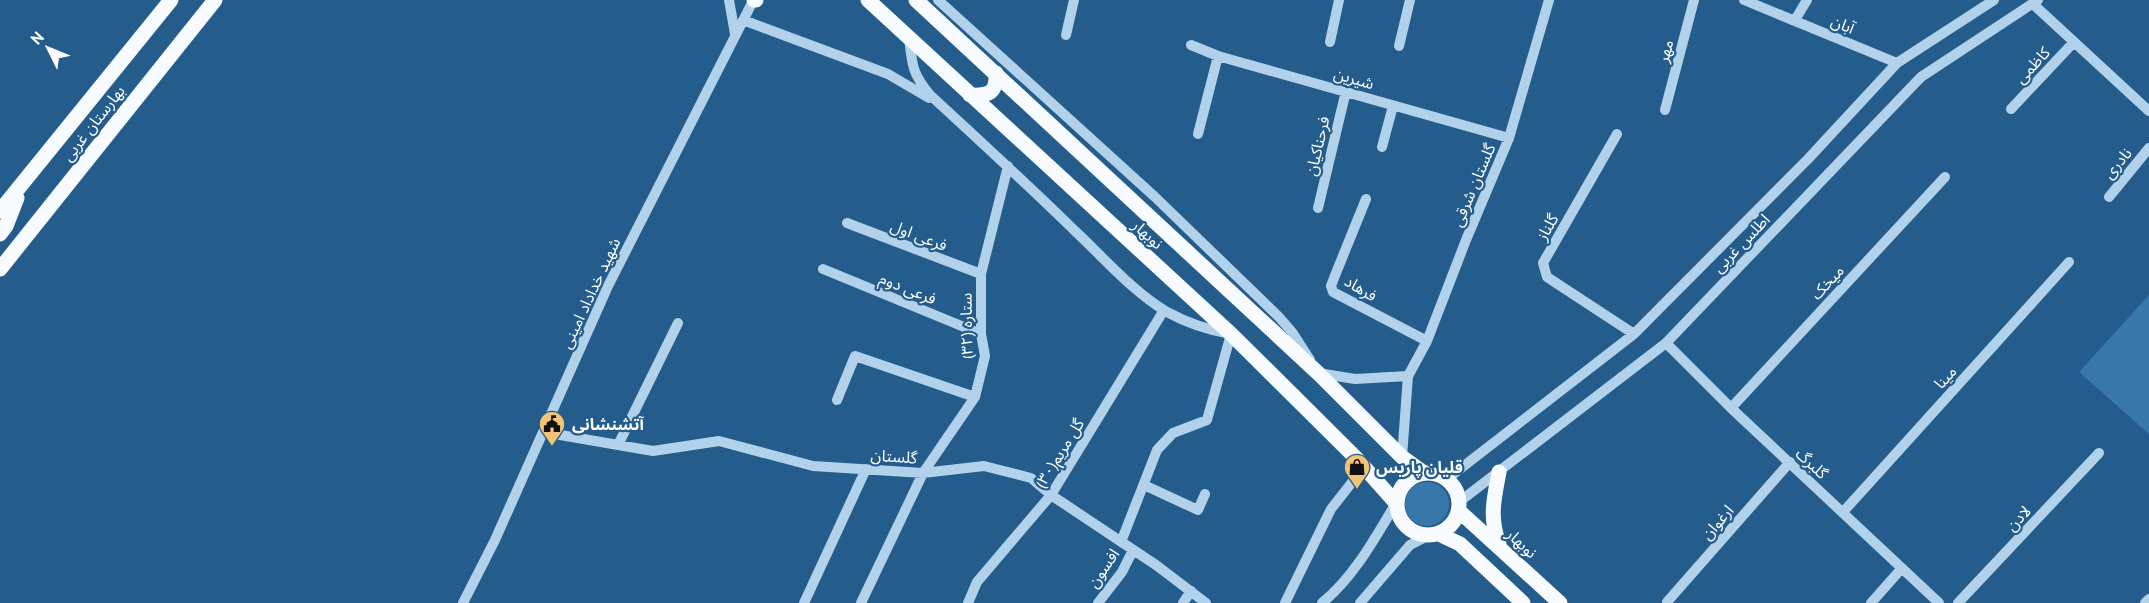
<svg xmlns="http://www.w3.org/2000/svg" width="2149" height="603" font-family="'PT Sans','Noto Sans Arabic',sans-serif">
<style>
.green{fill:#3877a9}
.lines{fill:none;stroke-linecap:round;stroke-linejoin:round}
.minor{stroke:#b2d2eb;stroke-width:10}
.major{stroke:#f7fbfe;stroke-width:15}
.labels{text-anchor:middle;stroke-width:4.5;stroke-linejoin:round;paint-order:stroke}
.street-label{font-size:16px;fill:#fff;stroke:#245d8c}
.poi-label{font-size:16px;font-weight:bold;fill:#fff;stroke:#245d8c;text-anchor:start}
</style>
<rect width="100%" height="100%" fill="#245d8c"/>
<path class="green" d="M2149 295V434L2079 372Z
M1405 504a22 22 0 1 1 44 0a22 22 0 1 1-44 0Z"/>
<g class="lines">
<path class="minor" d="M729 0 735 34
M938 0 1155 197 1278 316 1292 332 1310 360
M1744 0 1897 63
M2033 4 2149 111
M743 20 888 74 929 98
M1795 20 1807 0
M1066 35 1074 0
M909 37C912 65 912 73 930 95 979 140 1027 184 1074 230 1104 258 1132 291 1167 312 1189 324 1207 330 1231 334L1207 420 1173 433 1157 450 1121 542
M1330 42 1339 0
M1191 45 1218 56 1509 138
M1399 46 1410 0
M2011 109 2074 42
M1665 110 1694 0
M1198 134 1218 56
M1617 134 1543 263 1547 277 1634 334
M1382 147 1393 106
M2109 197 2149 148
M1366 199 1334 278 1331 286 1333 292 1427 341
M1318 208 1346 91
M847 223 981 274
M823 269 981 334
M1666 343 1731 408 1939 603
M1318 373 1355 379 1408 376
M837 400 855 356 975 397
M1731 408 1945 177
M543 432 653 451 719 441 813 466 923 473 984 466 1031 478 1051 495 1156 565 1206 603
M618 445 678 323
M1402 457 1408 376 1427 341 1466 240 1509 138 1549 0
M1447 479 1634 334 1808 159 1897 63 1994 0
M1144 485 1198 510 1205 494
M1459 502 1666 343 1921 77 2038 0
M1843 512 2069 262
M1667 602 1790 462
M463 603 495 540 608 286 753 1
M804 603 866 469
M861 603 923 473 975 397 985 356 981 334V274L1008 166
M968 603 977 582 1051 495 1164 310
M1098 603 1122 572 1133 550
M1183 603 1191 591
M1285 603 1331 509 1364 467
M1322 603C1354 577 1375 538 1396 503
M1360 603 1410 545 1429 535
M1871 603 1902 568
M1958 603 2099 453
M2145 603 2149 599"/>
<path class="major" d="M754 0H756
M868 0 1231 334 1356 458 1396 503
M916 0 1319 374 1402 457 1424 473
M970 95C989 96 997 93 996 73
M0 211 171 0
M0 234 6 226 17 198
M0 269 215 0
M1499 472C1494 499 1489 517 1499 544
M1397 504a31 31 0 1 1 62 0a31 31 0 1 1-62 0Z
M1459 511 1560 603
M1439 534 1460 544 1523 603"/>
</g>
<defs>
<g id="civic-pin" transform="scale(1.35)"><path d="M0 17L-7.5 6A9.5 9.5 0 1 1 7.5 6Z" fill="#f5c376" stroke="#245d8c"/><path d="M-.6-6.5H3V-4.5H.6V-3L4-1V1h2V6H-6V1h2V-1L-.6-3ZM-1.2 2.5V6h2.4V2.5Z" fill="#111"/></g>
<g id="shop-pin" transform="scale(1.35)"><path d="M0 17L-7.5 6A9.5 9.5 0 1 1 7.5 6Z" fill="#f5c376" stroke="#245d8c"/><path d="M-5-2.5h2.3a2.7 3.5 0 0 1 5.4 0H5L5.5 6h-11ZM-1.5-2.5h3a1.5 2.3 0 0 0-3 0Z" fill="#111"/></g>
</defs>
<g fill-rule="evenodd">
<use href="#civic-pin" x="552" y="424"/>
<use href="#shop-pin" x="1357" y="467"/>
</g>
<g class="labels">
<g class="street-label">
<text transform="translate(1843 24) rotate(23)" y="6">آبان</text>
<text transform="translate(1665 51) rotate(-75)" y="6">مهر</text>
<text transform="translate(2032 65) rotate(-47)" y="6">کاظمی</text>
<text transform="translate(1354 78) rotate(16)" y="6">شیرین</text>
<text transform="translate(93 123) rotate(-52)" y="6">بهارستان غربی</text>
<text transform="translate(1317 146) rotate(-77)" y="6">فرحناکیان</text>
<text transform="translate(2117 163) rotate(-50)" y="6">نادری</text>
<text transform="translate(1473 185) rotate(-67)" y="6">گلستان شرقی</text>
<text transform="translate(1547 227) rotate(-60)" y="6">گلناز</text>
<text transform="translate(1148 234) rotate(42)" y="6">نوبهار</text>
<text transform="translate(919 235) rotate(21)" y="6">فرعی اول</text>
<text transform="translate(1741 243) rotate(-46)" y="6">اطلس غربی</text>
<text transform="translate(1827 282) rotate(-47)" y="6">میخک</text>
<text transform="translate(908 288) rotate(22)" y="6">فرعی دوم</text>
<text transform="translate(1361 288) rotate(31)" y="6">فرهاد</text>
<text transform="translate(590 293) rotate(-65)" y="6">شهید خداداد امینی</text>
<text transform="translate(966 326) rotate(-91)" y="6">ستاره (۳۲)</text>
<text transform="translate(1945 377) rotate(-48)" y="6">مینا</text>
<text transform="translate(1059 453) rotate(-58)" y="6">گل مریم(۳۰)</text>
<text transform="translate(894 456) rotate(4)" y="6">گلستان</text>
<text transform="translate(1812 463) rotate(43)" y="6">گلبرگ</text>
<text transform="translate(2018 518) rotate(-47)" y="6">لادن</text>
<text transform="translate(1717 522) rotate(-49)" y="6">ارغوان</text>
<text transform="translate(1522 543) rotate(43)" y="6">نوبهار</text>
<text transform="translate(1103 568) rotate(-56)" y="6">افسون</text>
</g>
<g class="poi-label">
<text x="572" y="430">آتشنشانی</text>
<text x="1376" y="473">قلیان پاریس</text>
</g>
</g>
<g transform="translate(48 48) rotate(313)" stroke="#245d8c" stroke-width="4.5" paint-order="stroke">
<path d="M0-4.5L10 22L0 15L-10 22Z" fill="#ffffff"/>
<text y="-9" font-size="16" font-weight="bold" text-anchor="middle" fill="#ffffff">N</text>
</g>
</svg>
